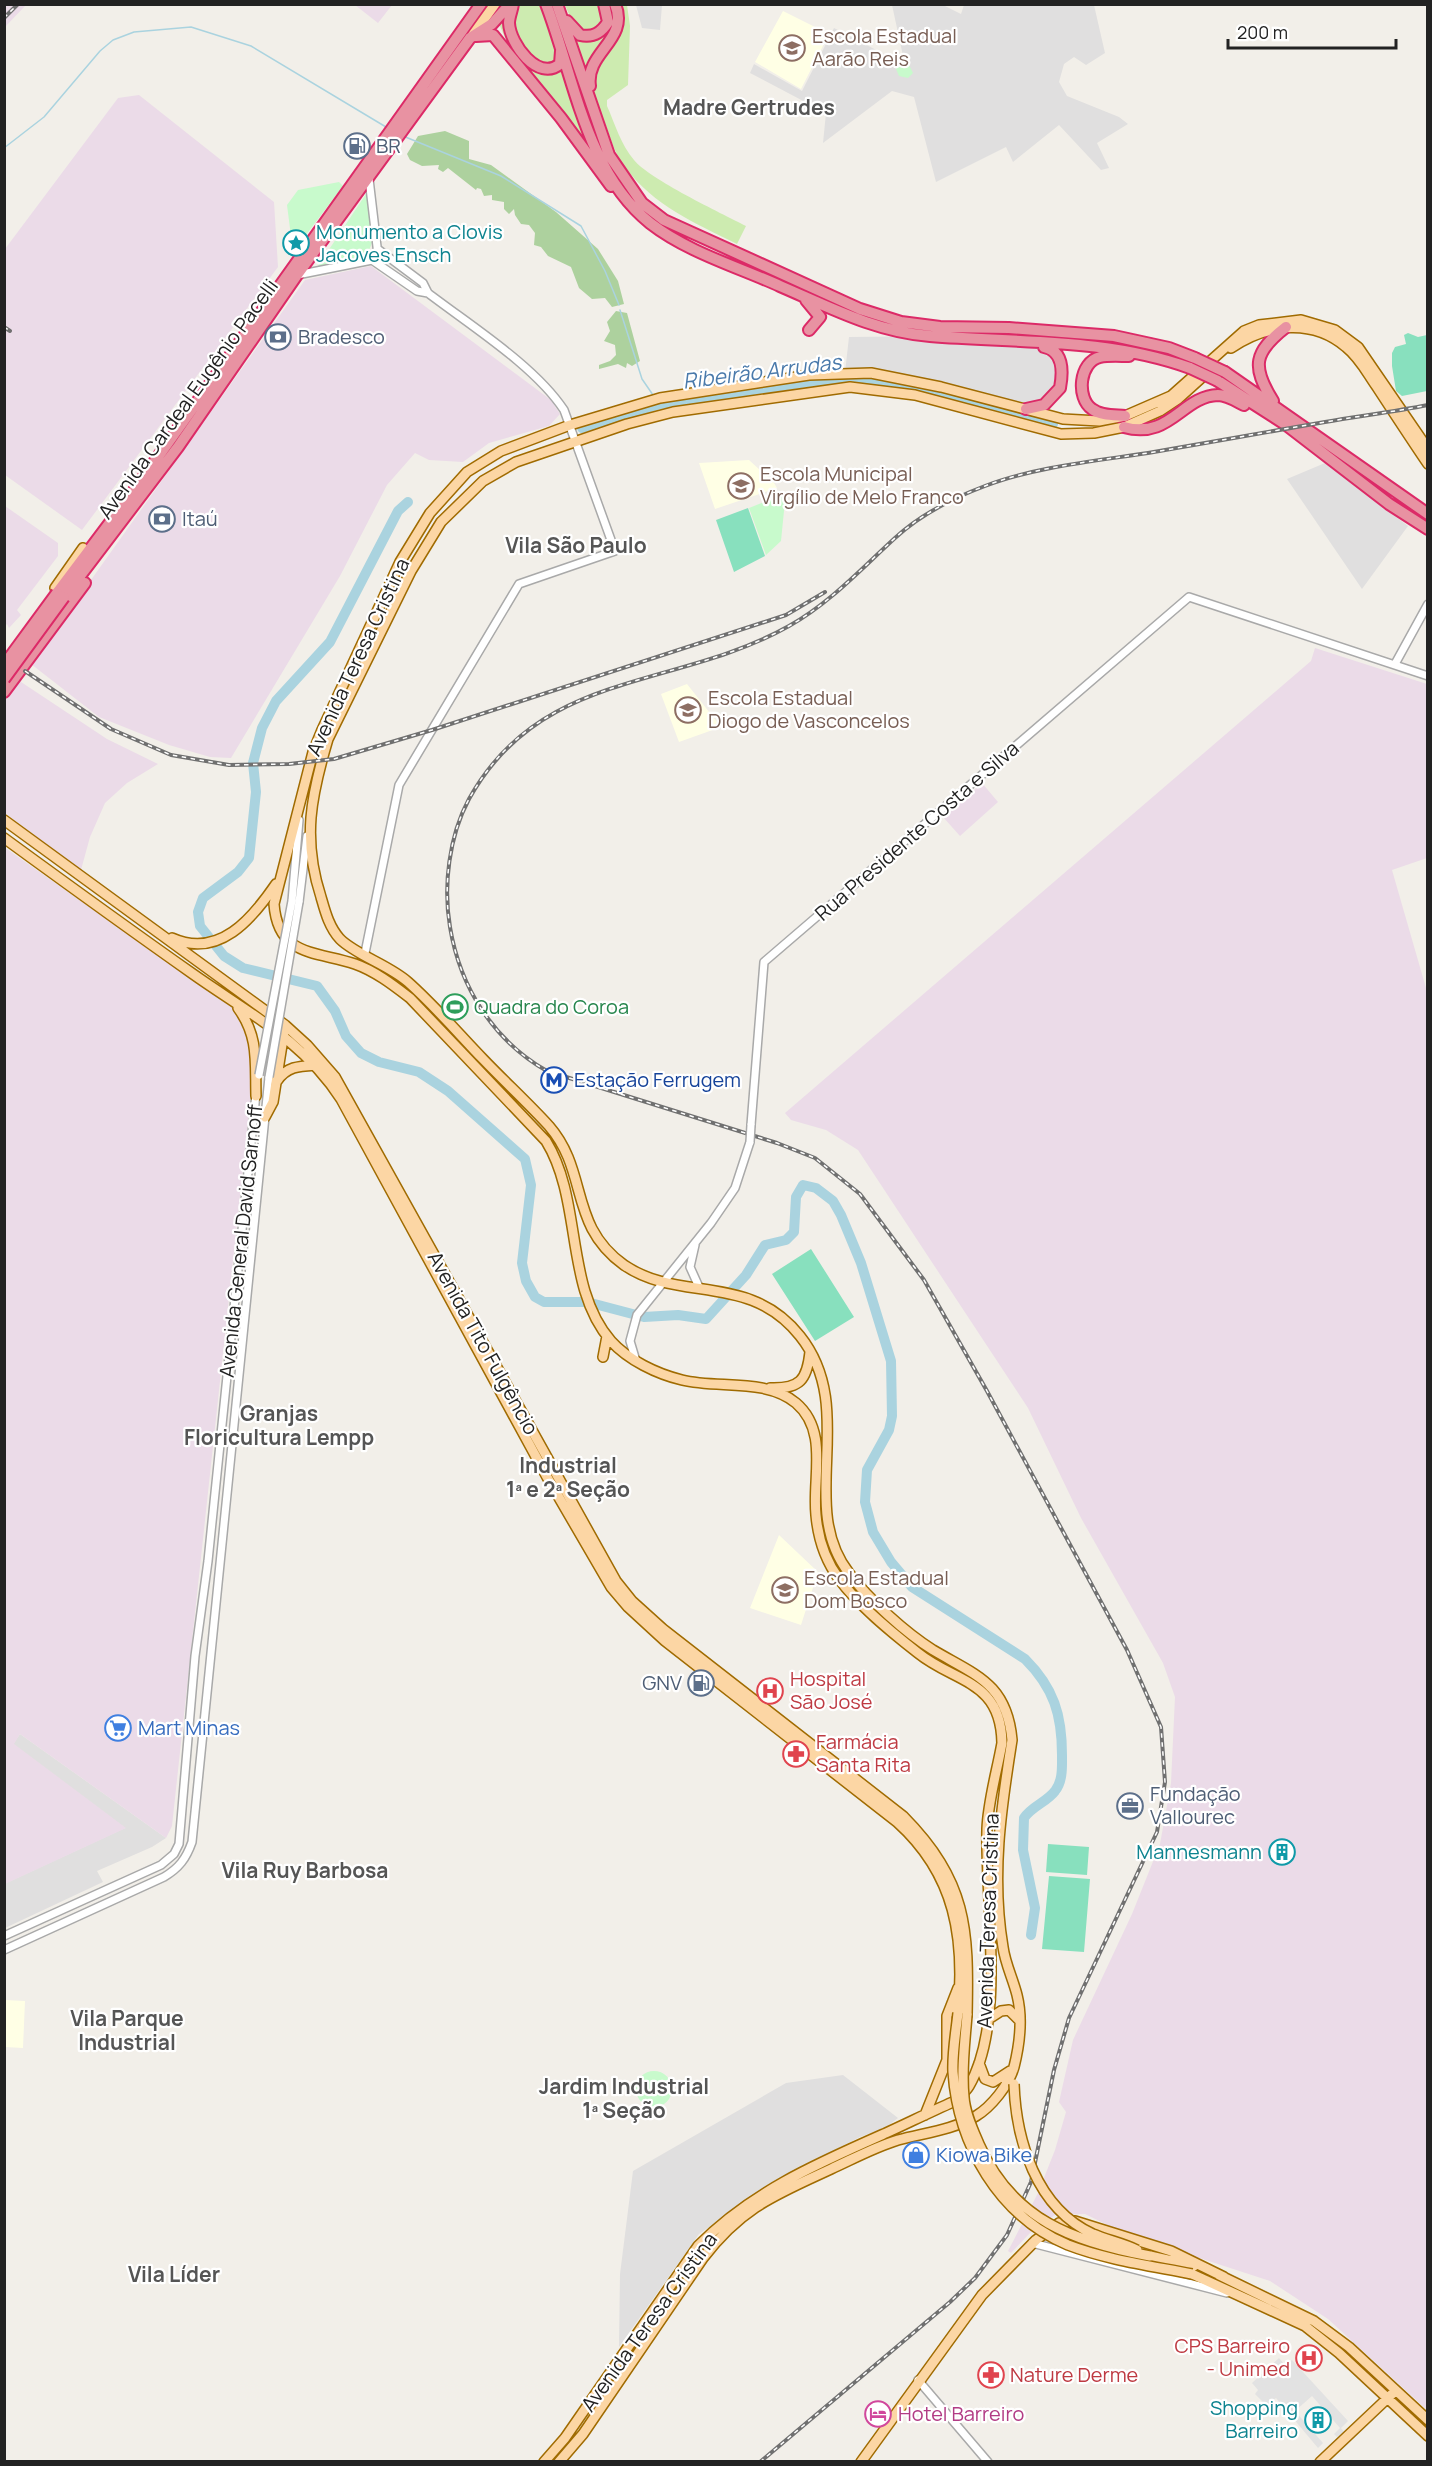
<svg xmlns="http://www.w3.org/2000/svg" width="1432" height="2466" font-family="Manrope,sans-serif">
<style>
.residential{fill:#e0dfdf}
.industrial{fill:#ebdbe8}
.education{fill:#ffffe5}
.grass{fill:#cdebb0}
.forest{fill:#add19e}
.park{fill:#c8facc}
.pitch{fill:#88e0be}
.parking{fill:#e2e2e2}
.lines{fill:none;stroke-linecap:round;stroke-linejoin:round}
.stream{stroke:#aad3df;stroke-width:1.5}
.river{stroke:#aad3df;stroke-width:10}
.minor-casing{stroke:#a9a9a9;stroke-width:10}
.major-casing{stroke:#a06b00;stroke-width:12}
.highway-casing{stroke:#dc2a67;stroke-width:14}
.minor{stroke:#fff;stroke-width:7}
.major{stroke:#fcd6a4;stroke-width:9}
.highway{stroke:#e892a2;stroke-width:10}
.rail-casing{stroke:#707070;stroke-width:4}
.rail{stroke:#fff;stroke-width:1.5;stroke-dasharray:4.5;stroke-linecap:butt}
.minor-bridge-casing{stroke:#a9a9a9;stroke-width:10;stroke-linecap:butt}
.major-bridge-casing{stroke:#a06b00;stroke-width:12;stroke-linecap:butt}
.highway-bridge-casing{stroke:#dc2a67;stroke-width:14;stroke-linecap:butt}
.minor-bridge{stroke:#fff;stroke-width:7}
.major-bridge{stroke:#fcd6a4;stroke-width:9}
.highway-bridge{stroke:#e892a2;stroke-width:10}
.labels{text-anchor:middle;stroke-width:4.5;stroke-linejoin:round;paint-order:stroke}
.education-label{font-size:20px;fill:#785e54;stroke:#fff;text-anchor:start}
.service-label{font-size:20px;fill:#4e5e75;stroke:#fff;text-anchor:start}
.culture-label{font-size:20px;fill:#0d838f;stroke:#fff;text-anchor:end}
.street-label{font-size:20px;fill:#222;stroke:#fff}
.leisure-label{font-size:20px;fill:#27864d;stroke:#fff;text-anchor:start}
.transit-label{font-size:20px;fill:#164399;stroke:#fff;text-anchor:start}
.health-label{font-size:20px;fill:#be3a42;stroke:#fff;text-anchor:start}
.shop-label{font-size:20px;fill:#366cbe;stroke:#fff;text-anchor:start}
.hotel-label{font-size:20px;fill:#b23c85;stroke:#fff;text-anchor:start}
.neighbourhood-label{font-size:21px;font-weight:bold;fill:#555;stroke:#fff}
.water-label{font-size:21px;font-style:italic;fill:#4a7aab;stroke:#fff}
</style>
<rect width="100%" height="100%" fill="#f2efe9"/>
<path class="residential" d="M636 5H662L660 30 642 28Z
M892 5H943L961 14 964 5H1094L1105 53 1086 65 1074 57 1064 64 1059 82 1067 96 1119 117 1128 124 1097 143 1109 168 1101 170 1059 125 1013 162 1006 147 936 182 914 97 892 91 823 143 826 113 750 73 754 64 802 91 834 28 905 65Z
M1033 335 1052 352 1061 368 1056 390 1019 418 985 404 894 382 844 381 849 337Z
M1325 463 1408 526 1362 589 1287 479Z
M20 1734 166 1838 152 1847 97 1871 103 1882 5 1928 4 1884 125 1828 13 1744Z
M843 2075 898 2118 885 2128 860 2137 780 2178 699 2234 619 2347 620 2274 633 2171 786 2083Z"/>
<path class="industrial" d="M5 4 26 5 5 27 4 5Z
M355 5H392L378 23Z
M139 95 274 202 278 267 82 530 5 475V249L118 98Z
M371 266 551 400 560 414 549 426 489 443 463 462 429 460 415 453 387 485 340 576 231 758 210 757 169 745 99 717 31 664 305 280Z
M5 506 58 543V556L17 610 21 615 9 628 7 624 4 627Z
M1315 648 1427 684V858L1392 870 1428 995 1427 2410 1328 2319 1270 2281 1126 2234 1085 2214 1055 2215 1031 2232 1011 2253 1008 2251 1038 2193 1055 2150 1066 2112 1059 2102 1073 2040 1132 1914 1160 1844 1171 1783 1175 1697 1163 1663 1081 1518 1028 1408 858 1150 826 1130 791 1120 785 1113 1311 661Z
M18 680 107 739 158 764 127 783 105 803 90 837 81 870 5 813 4 700Z
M982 783 998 802 960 836 943 817Z
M4 847 236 1010 255 1057 172 1826 166 1838 20 1734 14 1744 126 1828 5 1884Z"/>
<path class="education" d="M783 11 829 34 801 89 755 62Z
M749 460 774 483 777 488 715 509 699 463Z
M687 684 721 727 679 742 661 694Z
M779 1535 818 1572 801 1625 750 1608Z
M5 2000 25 2001 23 2048 5 2047Z"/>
<path class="grass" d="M518 5H541L556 43 555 61 542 64C519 47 510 34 518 5Z
M565 5H600L602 19 594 29 580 30 572 21Z
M619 5H627L630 26 628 85 607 100V106C615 124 621 145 634 160 649 179 721 213 746 226L737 244C695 223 654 206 625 167 614 153 609 134 603 117 597 103 590 88 595 73 604 48 631 35 619 5Z
M612 14 615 24 584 70 573 35 610 26Z
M506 15 537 71C547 74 553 75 562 68L588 146 586 148 537 80 510 49 499 24Z"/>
<path class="forest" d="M445 131 469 141V159L491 165 556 212 598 249 618 281 624 304 612 307 605 298 592 299 579 288 571 267 548 256 541 247 534 245 535 233 529 225 521 224 515 215 514 209 509 214 504 209V202L492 200V195L484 196 481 189 477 188 476 190 448 168 443 172 438 169 439 165 422 166 410 160 407 154 418 136Z
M616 311 627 313 640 361 632 366 627 363 626 368 618 364 599 369V365L610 361 616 355 615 345 604 341 610 331 607 322Z"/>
<path class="park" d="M904 55 913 73 908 78 899 76 893 62Z
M339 182 343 186 293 252 287 205 298 190Z
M366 194H368C376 261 379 252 316 269Z
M782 495 785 501 781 541 766 555 749 508Z
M636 2089a18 18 0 1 1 36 0a18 18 0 1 1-36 0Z"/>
<path class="pitch" d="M1408 333 1418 337 1427 335V391L1402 396 1396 391 1392 366V353L1395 347 1406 344 1404 335Z
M748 508 765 556 734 572 716 520Z
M451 994 467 1011 459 1020 442 1003Z
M811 1249 854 1317 815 1341 772 1274Z
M1048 1844 1089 1847 1087 1875 1046 1872Z
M1049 1876 1090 1879 1084 1952 1042 1949Z"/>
<path class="parking" d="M1279 2358 1285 2365 1292 2360 1348 2421 1341 2428 1344 2432 1337 2437 1334 2434 1340 2428 1312 2396 1295 2411 1323 2443 1318 2448 1276 2398 1267 2406 1255 2394 1258 2390 1252 2383Z"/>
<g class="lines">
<path class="stream" d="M403 136 501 176 581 226 605 271 619 305
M4 148 44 117 100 51 113 40 134 32 191 27 251 46 386 127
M620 310 642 379 653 395"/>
<path class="river" d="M582 428 660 404 807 382 859 379 916 387 1053 424
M408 502 398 511 330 642 276 701 262 728 253 763 256 792 249 858 238 872 203 898 198 912 200 926 224 956 243 968 317 986 335 1011 346 1036 361 1053 379 1062 419 1072 448 1091 525 1159 531 1185 522 1263 526 1281 535 1297 544 1302H587L644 1317 678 1315 706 1319 746 1275 765 1245 786 1240 794 1232 796 1197 803 1185 816 1188 833 1201 841 1215 861 1263 891 1361 892 1416 889 1430 867 1470 865 1502 873 1532 891 1562 912 1587 1025 1659C1054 1688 1062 1715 1062 1755 1062 1767 1063 1781 1055 1791 1047 1802 1032 1806 1024 1818L1023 1850 1035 1908 1031 1935"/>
<g class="minor-casing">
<path id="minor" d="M372 260 417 291 428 293
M297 275 372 260 378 255 369 179
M1395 664 1428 604
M292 901 299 820
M299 902 307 836
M365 953 399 785 519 584 615 551 564 410C535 366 471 326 428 293L423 283 379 250
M751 1125 764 962 1189 597 1428 676
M695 1245 690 1267 699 1287
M636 1361 630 1341 637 1315 711 1223 735 1188 750 1142
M4 1936 161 1865 174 1854 179 1844 195 1656 208 1561 256 1094
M4 1950 164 1877C179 1868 186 1859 192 1842L269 1077
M1032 2243 1227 2293
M918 2380 988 2462"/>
</g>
<g class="major-casing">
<path id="major" d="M472 36 495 4
M1231 348C1266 324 1312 318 1346 347 1360 358 1367 373 1377 387 1394 413 1411 439 1428 464
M55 588 83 548
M4 820 285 1025 307 1045 335 1077 616 1581 632 1601 663 1629 903 1816C967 1881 969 1928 967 2015
M4 838C67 884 129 929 193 974 248 1013 303 1040 341 1099L547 1477 611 1587 628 1607 665 1641 897 1822C956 1875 965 1939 958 2013
M172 938C219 959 252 919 276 884
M238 1008C259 1037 255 1062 256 1096
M277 1081C287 1066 300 1066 317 1065
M265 1117 273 1102 284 1032
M603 1357 607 1336
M770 1388C800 1389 807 1380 810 1352
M987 2020 1001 2011 1009 2010 1020 2021
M979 2063 985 2079 993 2082 1010 2071
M925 2115 947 2060V2016L958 1988
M1150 2256 1194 2266
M1192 2274 1305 2326 1339 2353 1428 2436
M1219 2275 1314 2321 1349 2347 1428 2420
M544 2462 565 2438 698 2246C751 2192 818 2163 886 2133 908 2123 930 2112 953 2102 958 2097 965 2093 969 2086 1006 2023 985 1901 987 1829 988 1801 997 1771 1002 1743 1001 1680 955 1683 918 1653 891 1632 859 1606 839 1579 825 1560 818 1538 816 1515 812 1478 829 1431 796 1403 766 1378 718 1389 682 1380 657 1374 628 1360 611 1341 564 1287 583 1201 546 1141L410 998C393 985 375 971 355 964 316 951 278 957 274 904L313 752 322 730 400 562 430 513 467 472 501 451 570 425 660 398 809 375 871 373 941 387 1063 419 1099 421 1125 416 1171 396 1244 331 1259 325 1301 320 1335 330 1358 347 1428 449
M559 2462 583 2434 703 2258C742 2207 775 2195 831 2169 853 2159 875 2147 898 2140 923 2133 953 2130 976 2116 991 2107 1009 2085 1014 2067 1020 2043 1023 2019 1017 1995 1013 1979 1005 1963 1003 1947 991 1876 1001 1809 1012 1740 1007 1683 975 1675 933 1650 906 1633 868 1599 849 1573 796 1505 859 1410 800 1336 750 1272 679 1303 624 1265 568 1225 589 1172 549 1126 528 1103 505 1082 483 1059 458 1033 435 1006 408 982 389 965 356 955 340 939 329 927 325 911 321 897 302 839 311 796 328 739L411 571 441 522 483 481 516 462 627 424 673 412 850 387 915 395 1061 434 1094 433 1124 427 1160 411 1178 399 1209 371
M861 2462 982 2295 1036 2240 1059 2223 1075 2221 1171 2251 1224 2277
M1320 2462 1392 2394"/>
</g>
<g class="highway-casing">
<path id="highway" d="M513 4C512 11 509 17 509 23 510 44 538 82 560 64L561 51
M546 4C574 77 586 172 650 223 687 252 738 267 780 286 829 307 876 332 930 336 1017 343 1107 338 1190 368
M557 4 609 155 642 203 664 220 860 309 901 322 940 327 1009 328 1114 336 1169 348 1195 358
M567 21 580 35C593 38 601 33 608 22L604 4
M476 36 493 35 561 118 611 186
M590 86C585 52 630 40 615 4
M806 300 820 317 809 330
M1225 372 1428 514
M1218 381 1285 424 1389 504 1428 529
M1273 401C1251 366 1254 352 1286 327
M1026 409 1044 405 1060 388C1063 372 1064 351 1044 347
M1125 416C1114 415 1101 416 1092 409 1076 398 1079 362 1100 357 1108 355 1120 356 1129 356
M1124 427C1170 440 1182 396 1218 395 1227 395 1236 401 1244 405
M57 593 130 496 481 4
M64 597 178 447 297 275 470 38 492 24 510 4
M4 692 85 583"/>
</g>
<use href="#minor" class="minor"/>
<use href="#major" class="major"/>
<use href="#highway" class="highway"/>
<g class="rail-casing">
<path id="rail" d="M4 18 18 4
M4 327 10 331
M25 671 111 729 171 755 229 765 289 764 334 759 432 730 786 615 825 592
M760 2462 950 2302 975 2278 1007 2235 1031 2182 1054 2070 1069 2018 1157 1832 1165 1782 1161 1727 1127 1650 987 1391 924 1280 860 1194 815 1158 777 1143 547 1071C494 1041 460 988 450 927 443 886 449 836 469 799 541 669 675 690 789 626 830 603 861 569 895 538 920 515 953 498 985 486 1034 467 1096 461 1148 453 1207 443 1266 432 1325 422 1359 416 1393 412 1428 405"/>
</g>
<use href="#rail" class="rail"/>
<g class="minor-bridge-casing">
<path id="minor-bridge" d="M259 1075 292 901
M269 1077 299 902
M750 1142 751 1125"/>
</g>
<g class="major-bridge-casing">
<path id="major-bridge" d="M958 2013C956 2032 952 2053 953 2072 958 2145 999 2216 1068 2245 1107 2260 1152 2266 1192 2274
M967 2015C965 2042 961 2070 964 2097 965 2113 973 2130 979 2144 1012 2220 1074 2242 1150 2256
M1014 2084C1016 2140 1036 2208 1093 2234 1107 2240 1123 2243 1137 2250"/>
</g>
<g class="highway-bridge-casing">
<path id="highway-bridge" d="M1195 358 1225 372
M1190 368 1218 381
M4 665 57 593
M4 679 64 597"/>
</g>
<use href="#minor-bridge" class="minor-bridge"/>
<use href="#major-bridge" class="major-bridge"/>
<use href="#highway-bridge" class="highway-bridge"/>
</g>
<defs>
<g id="school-ring" transform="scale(1.35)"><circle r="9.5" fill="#fff" stroke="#8d6e63" stroke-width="1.5"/><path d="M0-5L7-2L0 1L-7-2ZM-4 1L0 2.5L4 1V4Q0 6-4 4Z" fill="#8d6e63"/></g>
<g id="fuel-ring" transform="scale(1.35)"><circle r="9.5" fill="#fff" stroke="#5c6f8a" stroke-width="1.5"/><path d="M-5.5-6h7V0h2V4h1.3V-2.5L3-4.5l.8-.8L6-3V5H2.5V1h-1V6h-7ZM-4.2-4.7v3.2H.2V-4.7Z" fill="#5c6f8a"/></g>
<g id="sight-ring" transform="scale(1.35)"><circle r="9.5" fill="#fff" stroke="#0f9aa8" stroke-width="1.5"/><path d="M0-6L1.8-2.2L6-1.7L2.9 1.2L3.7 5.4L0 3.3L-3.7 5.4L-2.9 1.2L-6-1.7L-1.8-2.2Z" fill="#0f9aa8"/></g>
<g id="bank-ring" transform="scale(1.35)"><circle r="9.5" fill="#fff" stroke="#5c6f8a" stroke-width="1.5"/><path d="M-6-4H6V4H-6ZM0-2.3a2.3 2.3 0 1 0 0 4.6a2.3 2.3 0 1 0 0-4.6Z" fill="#5c6f8a"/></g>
<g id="stadium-ring" transform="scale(1.35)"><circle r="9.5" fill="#fff" stroke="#2e9e5b" stroke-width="1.5"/><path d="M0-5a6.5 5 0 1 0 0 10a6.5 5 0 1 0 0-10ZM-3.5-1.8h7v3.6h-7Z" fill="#2e9e5b"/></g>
<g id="metro-ring" transform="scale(1.35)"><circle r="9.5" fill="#fff" stroke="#1a4fb4" stroke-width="1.5"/><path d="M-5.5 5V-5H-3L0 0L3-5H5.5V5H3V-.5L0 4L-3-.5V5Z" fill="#1a4fb4"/></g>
<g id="hospital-ring" transform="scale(1.35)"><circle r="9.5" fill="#fff" stroke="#e0444e" stroke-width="1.5"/><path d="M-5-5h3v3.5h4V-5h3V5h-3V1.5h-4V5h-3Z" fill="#e0444e"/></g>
<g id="supermarket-ring" transform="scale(1.35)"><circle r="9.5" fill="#fff" stroke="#3f7fe0" stroke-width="1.5"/><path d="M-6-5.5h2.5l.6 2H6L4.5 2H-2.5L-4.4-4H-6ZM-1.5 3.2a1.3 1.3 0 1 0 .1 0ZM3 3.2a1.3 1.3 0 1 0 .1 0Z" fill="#3f7fe0"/></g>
<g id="pharmacy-ring" transform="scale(1.35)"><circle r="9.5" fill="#fff" stroke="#e0444e" stroke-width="1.5"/><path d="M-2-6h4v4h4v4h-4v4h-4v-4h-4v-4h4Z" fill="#e0444e"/></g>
<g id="office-ring" transform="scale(1.35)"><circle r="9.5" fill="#fff" stroke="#5c6f8a" stroke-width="1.5"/><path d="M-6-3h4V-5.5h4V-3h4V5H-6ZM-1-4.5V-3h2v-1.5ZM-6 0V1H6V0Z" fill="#5c6f8a"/></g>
<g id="building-ring" transform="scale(1.35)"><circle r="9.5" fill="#fff" stroke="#0f9aa8" stroke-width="1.5"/><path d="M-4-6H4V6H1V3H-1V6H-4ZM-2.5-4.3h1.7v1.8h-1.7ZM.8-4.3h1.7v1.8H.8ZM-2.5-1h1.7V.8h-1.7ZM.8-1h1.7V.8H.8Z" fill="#0f9aa8"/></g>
<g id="shop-ring" transform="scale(1.35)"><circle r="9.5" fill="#fff" stroke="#3f7fe0" stroke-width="1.5"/><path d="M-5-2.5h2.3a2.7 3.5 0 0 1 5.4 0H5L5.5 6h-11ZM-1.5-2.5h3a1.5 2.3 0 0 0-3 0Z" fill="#3f7fe0"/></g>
<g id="hotel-ring" transform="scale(1.35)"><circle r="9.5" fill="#fff" stroke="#d1479c" stroke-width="1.5"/><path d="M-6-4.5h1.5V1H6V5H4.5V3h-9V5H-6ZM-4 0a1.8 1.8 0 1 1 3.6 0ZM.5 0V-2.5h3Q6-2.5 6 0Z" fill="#d1479c"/></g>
</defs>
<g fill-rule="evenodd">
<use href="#school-ring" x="792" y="48"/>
<use href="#fuel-ring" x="357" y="146"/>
<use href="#sight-ring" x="296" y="243"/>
<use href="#bank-ring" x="278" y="337"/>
<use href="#school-ring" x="741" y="486"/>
<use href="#bank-ring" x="162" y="519"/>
<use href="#school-ring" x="688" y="710"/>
<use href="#stadium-ring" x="455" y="1007"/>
<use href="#metro-ring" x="554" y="1080"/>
<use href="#school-ring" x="785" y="1590"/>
<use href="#fuel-ring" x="701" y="1683"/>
<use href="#hospital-ring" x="770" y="1691"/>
<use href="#supermarket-ring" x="118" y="1728"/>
<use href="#pharmacy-ring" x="796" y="1754"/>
<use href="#office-ring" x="1130" y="1806"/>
<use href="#building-ring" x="1282" y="1852"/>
<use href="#shop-ring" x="916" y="2155"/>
<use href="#hospital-ring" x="1309" y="2358"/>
<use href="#pharmacy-ring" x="991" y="2375"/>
<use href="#hotel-ring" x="878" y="2414"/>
<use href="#building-ring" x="1318" y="2420"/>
</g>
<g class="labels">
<g class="education-label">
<text x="812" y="43">Escola Estadual<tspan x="812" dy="23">Aarão Reis</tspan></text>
<text x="760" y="481">Escola Municipal<tspan x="760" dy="23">Virgílio de Melo Franco</tspan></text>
<text x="708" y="705">Escola Estadual<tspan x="708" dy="23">Diogo de Vasconcelos</tspan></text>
<text x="804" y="1585">Escola Estadual<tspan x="804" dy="23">Dom Bosco</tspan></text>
</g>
<g class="service-label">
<text x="376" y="153">BR</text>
<text x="298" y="344">Bradesco</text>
<text x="182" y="526">Itaú</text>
<text x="682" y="1690" text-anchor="end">GNV</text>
<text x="1150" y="1801">Fundação<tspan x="1150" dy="23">Vallourec</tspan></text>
</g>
<g class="culture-label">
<text x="316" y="239" text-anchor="start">Monumento a Clovis<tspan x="316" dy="23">Jacoves Ensch</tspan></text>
<text x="1262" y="1859">Mannesmann</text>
<text x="1298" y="2415">Shopping<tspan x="1298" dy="23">Barreiro</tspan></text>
</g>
<g class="street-label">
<text transform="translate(188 399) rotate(-54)" y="7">Avenida Cardeal Eugênio Pacelli</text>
<text transform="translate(358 657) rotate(-65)" y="7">Avenida Teresa Cristina</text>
<text transform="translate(917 831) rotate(-41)" y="7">Rua Presidente Costa e Silva</text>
<text transform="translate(241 1241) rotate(-84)" y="7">Avenida General David Sarnoff</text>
<text transform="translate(483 1343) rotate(61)" y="7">Avenida Tito Fulgêncio</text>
<text transform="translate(988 1921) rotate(-88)" y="7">Avenida Teresa Cristina</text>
<text transform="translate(649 2322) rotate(-54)" y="7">Avenida Teresa Cristina</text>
</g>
<g class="leisure-label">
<text x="474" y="1014">Quadra do Coroa</text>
</g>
<g class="transit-label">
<text x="574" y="1087">Estação Ferrugem</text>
</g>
<g class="health-label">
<text x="790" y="1686">Hospital<tspan x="790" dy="23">São José</tspan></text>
<text x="816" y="1749">Farmácia<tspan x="816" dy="23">Santa Rita</tspan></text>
<text x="1290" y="2353" text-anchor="end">CPS Barreiro<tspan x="1290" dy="23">- Unimed</tspan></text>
<text x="1010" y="2382">Nature Derme</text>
</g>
<g class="shop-label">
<text x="138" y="1735">Mart Minas</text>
<text x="936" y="2162">Kiowa Bike</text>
</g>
<g class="hotel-label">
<text x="898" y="2421">Hotel Barreiro</text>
</g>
<g class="neighbourhood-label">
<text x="749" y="115">Madre Gertrudes</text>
<text x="576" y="553">Vila São Paulo</text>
<text x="279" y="1421">Granjas<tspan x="279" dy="24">Floricultura Lempp</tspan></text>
<text x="568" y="1473">Industrial<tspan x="568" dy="24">1ª e 2ª Seção</tspan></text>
<text x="305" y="1878">Vila Ruy Barbosa</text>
<text x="127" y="2026">Vila Parque<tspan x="127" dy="24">Industrial</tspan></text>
<text x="624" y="2094">Jardim Industrial<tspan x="624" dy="24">1ª Seção</tspan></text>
<text x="174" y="2282">Vila Líder</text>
</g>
<g class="water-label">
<text transform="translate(762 372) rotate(-7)" y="7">Ribeirão Arrudas</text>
</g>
</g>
<rect width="1432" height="2466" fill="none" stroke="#222222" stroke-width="12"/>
<path d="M1228 39v9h168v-9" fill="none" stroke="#222222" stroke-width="3"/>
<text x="1237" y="39" font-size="18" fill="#222222" stroke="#ffffff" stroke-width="4.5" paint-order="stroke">200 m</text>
</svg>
